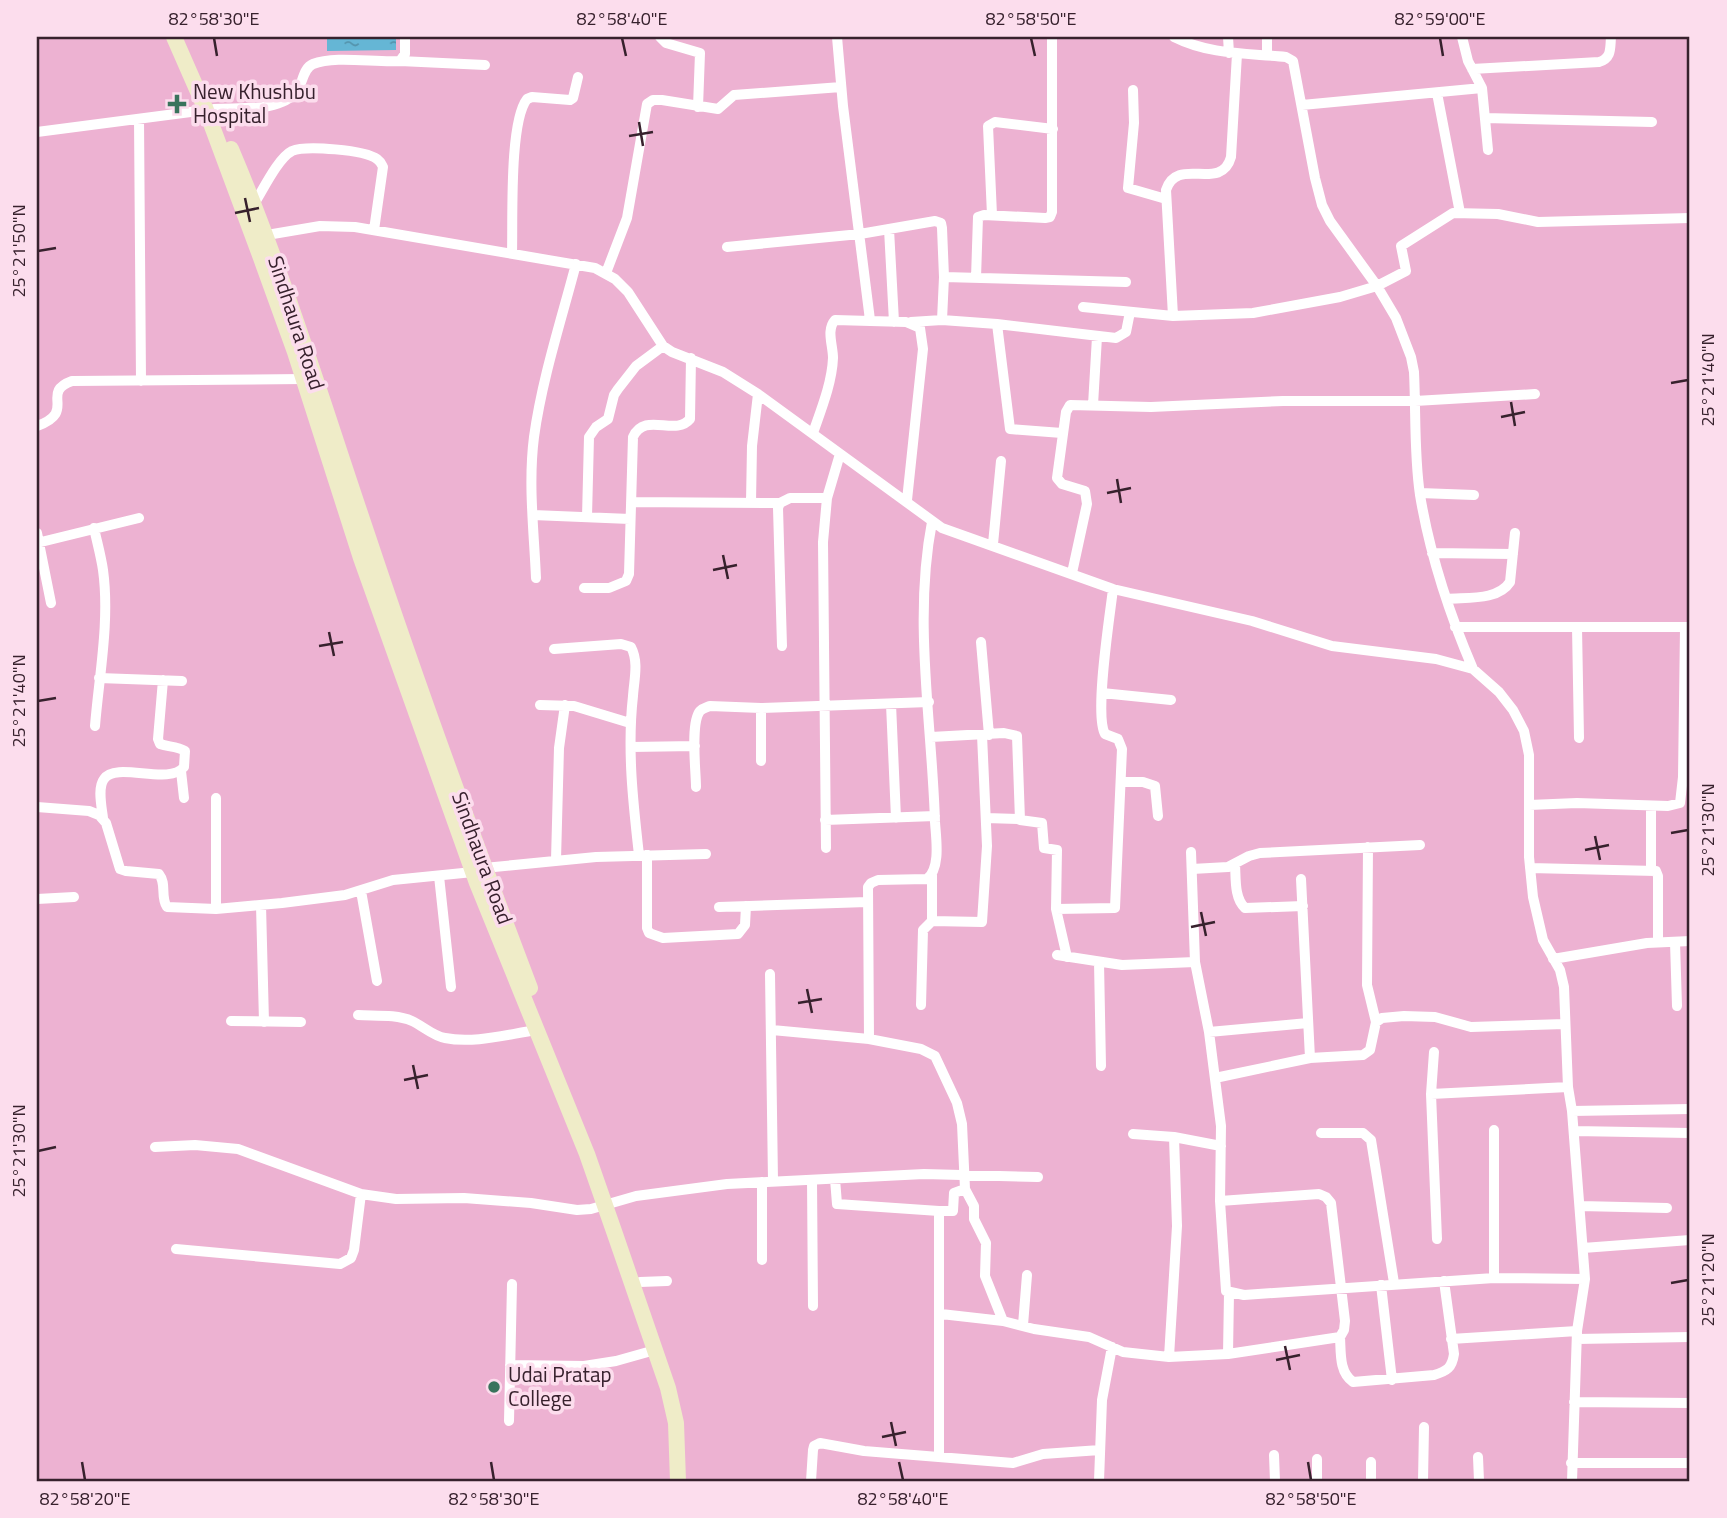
<svg xmlns="http://www.w3.org/2000/svg" width="1727" height="1518" viewBox="0 0 1727 1518" font-family="'Titillium Web',sans-serif">
<style>
.water{fill:url(#water-ripples)}
.lines{fill:none;stroke-linecap:round;stroke-linejoin:round}
.street{stroke:#fff;stroke-width:10}
.secondary{stroke:#efecc8;stroke-width:16}
.ticks{fill:none;stroke:#37212d;stroke-width:2.5}
.poi-dot{fill:#39735c;stroke:#fcdded;stroke-width:2.5}
.labels{text-anchor:middle;stroke-width:7;stroke-linejoin:round;paint-order:stroke}
.poi-label{font-size:21px;fill:#37212d;stroke:#fcdded;text-anchor:start}
.street-label{font-size:21px;fill:#37212d;stroke:#fcdded}
.neatline{fill:none;stroke:#37212d;stroke-width:2.5}
.ticks-label{font-size:18px;text-anchor:middle;fill:#37212d}
</style>
<defs>
<pattern id="water-ripples" width="26" height="14" patternUnits="userSpaceOnUse" patternTransform="scale(1.75)"><rect width="26" height="14" fill="#65b6d5"/><path d="M2 4q2-2 4 0t4 0M15 11q2-2 4 0t4 0" fill="none" stroke="#5494ad"/></pattern>
</defs>
<rect width="100%" height="100%" fill="#edb2d2"/>
<path class="water" d="M327,37H396V50L327,51Z"/>
<g class="lines">
<path class="street" d="M660,37L666,43L700,53L698,107
M837,37L843,106L870,320
M1174,37C1210,55 1247,53 1286,57L1293,61L1315,178L1322,205L1330,221L1377,286L1396,318L1411,357L1414,372C1416,413 1414,455 1420,495C1430,555 1449,613 1473,669
M1228,37L1229,53
M1462,37L1468,61L1482,88L1488,150
M1267,55V37
M400,61L485,65
M1472,69L1599,62C1612,58 1610,48 1611,37
M1133,90L1134,123L1128,188L1166,199
M1437,93L1460,213
M1302,105L1482,88
M214,109C239,107 280,113 297,91C303,83 303,68 313,64C335,55 376,63 400,61L405,54V37
M1485,118L1652,122
M139,119L141,381
M37,132L206,110
M254,204C263,190 278,158 292,151C306,145 365,150 377,159C381,162 381,163 383,167L374,230
M992,215L988,126L995,122L1053,129
M889,229L894,322
M267,235L320,226L355,227L595,268L615,279L628,292L663,346L672,352L723,372L758,394L942,528L1113,589L1252,621L1332,646L1436,659L1473,669L1499,692L1513,710L1524,731L1529,755V857L1533,897L1543,940L1560,970L1564,987L1568,1087L1572,1111L1585,1279L1577,1331L1572,1481
M727,247L860,234L935,221L941,223L942,228L944,277L1126,282
M512,253C513,221 509,122 527,99L532,97L570,100L573,98L578,77
M606,273L627,218L647,104L653,100H662L718,109L734,95L841,87
M976,278L978,217L984,215L1045,218L1050,217L1052,212V37
M1083,307L1173,316L1253,313L1340,297L1377,286L1406,271L1401,246L1453,213L1498,214L1538,222L1690,218
M1173,316L1166,190C1177,155 1221,193 1231,157L1237,54
M942,320L944,277
M911,322L942,320L997,324L1116,338L1126,332L1130,312
M997,324L1010,429L1062,433
M1093,405L1097,337
M37,426C78,411 39,393 72,381L303,379
M813,433C821,410 832,383 833,358C833,345 826,330 835,320L906,322L920,328L923,349L907,500
M1420,493L1474,495
M631,502L780,503
M751,502L752,446L758,394
M533,515L630,519
M587,517L589,437L596,427L608,419L614,395L618,389L636,366L663,346
M94,528C97,542 101,556 103,570C110,621 99,676 95,726
M37,533L51,603
M37,543L139,518
M993,544L1001,461
M1432,553L1513,554
M1072,573L1087,504L1085,491L1062,484L1057,478L1066,412L1070,405L1151,407L1283,401H1415L1535,394
M536,578C534,531 528,484 534,437C542,379 561,321 576,264
M584,588H609L626,581L629,574L633,437C645,411 675,437 690,419L691,358
M1447,599C1466,597 1498,601 1510,582L1515,533
M1455,627H1690
M1577,627L1579,738
M981,642L989,735
M782,646L778,508L780,503L790,498H827
M554,649L621,644L631,647C639,662 634,680 633,696C627,749 633,802 639,855
M99,678L182,681
M1102,693L1171,700
M891,704L896,818
M540,705L574,706L630,723
M761,708V761
M931,737L1004,733L1017,736L1020,820L1042,823L1044,848L1057,850L1056,909L1115,908L1122,749L1118,739L1105,734C1094,715 1110,615 1113,589
M631,747L695,746
M181,771L184,798
M1121,782H1143L1155,786L1158,816
M696,787C696,771 690,723 700,711C703,708 705,708 710,706L761,708L929,702
M216,798V909
M1529,805L1577,803L1668,806L1680,803L1683,777L1685,628
M1651,806V870
M37,807L89,811L99,815L106,823L120,869L126,871L159,874C167,884 160,897 167,907L216,909L282,903L345,895L393,880L473,872
M103,818C102,808 97,788 104,779C116,761 169,786 184,767L185,751C177,746 168,747 160,744L158,739L163,680
M986,818L1020,819
M825,820L935,816
M1368,847L1367,985L1376,1022
M826,848L823,542L827,498L840,454
M1191,852L1195,962L1209,1032L1221,1126L1220,1201L1226,1291L1244,1295L1494,1278L1585,1279
M647,855V928L649,933L663,938L738,934L745,925L746,906
M556,860L559,748L565,705
M1235,864C1236,878 1234,898 1245,908L1303,906
M484,868L596,857L706,854
M1530,868L1656,871L1658,876V942
M1192,869L1228,867L1249,856L1260,853L1420,845
M439,876L451,987
M1301,879L1310,1058
M361,891L377,981
M37,899L74,897
M261,905L264,1022
M719,907L867,902
M1056,909L1067,957
M932,921L982,922L987,846L982,735
M1675,942L1677,1006
M1057,955L1122,965L1195,962
M1553,959L1647,943L1690,941
M1099,962L1101,1066
M770,974L773,1181
M921,1005L923,930L932,921V875
M358,1015C375,1016 396,1014 412,1021C423,1026 433,1036 445,1038C474,1044 508,1034 537,1030
M231,1021L301,1022
M772,1030L869,1039L921,1049L935,1056L957,1103L962,1124L965,1189L974,1206V1219L986,1243L985,1276L1003,1321
M1209,1032L1308,1023
M869,1039L868,887L871,883L878,880L927,879C941,868 936,838 935,822C932,723 913,620 932,522
M1434,1052L1431,1094L1437,1239
M1215,1078L1310,1058L1363,1055L1370,1050L1376,1022L1382,1018L1404,1016L1435,1017L1471,1027L1565,1024
M1431,1094L1568,1087
M1572,1111L1690,1109
M1574,1131L1689,1133
M1321,1133H1363L1371,1140L1394,1283
M1133,1134L1174,1137L1221,1146
M155,1147L195,1145L238,1149L361,1194L396,1199L464,1198L531,1203L577,1210L591,1209L636,1196L727,1184L924,1174L1038,1177
M835,1179L837,1204L939,1211V1456
M812,1180L813,1306
M1580,1206L1667,1208
M939,1211H953L954,1193L965,1189
M1583,1248L1690,1240
M176,1249L340,1264L351,1258L354,1250L361,1194
M762,1260V1182
M1494,1278V1130
M640,1282L667,1281
M1381,1285L1392,1380
M941,1314L1003,1321L1034,1329L1089,1337L1123,1352L1169,1357L1228,1354L1340,1337L1344,1330L1345,1321L1331,1203L1326,1197L1319,1194L1220,1201
M1023,1325L1027,1275
M1340,1337C1341,1353 1339,1372 1353,1382L1434,1375C1447,1371 1452,1368 1454,1354L1444,1281
M1451,1339L1577,1331
M1577,1339L1690,1337
M1228,1354L1229,1293
M1169,1357L1177,1226L1174,1137
M510,1365L584,1366L616,1361L655,1350
M1574,1402L1690,1403
M509,1421L512,1284
M1274,1455L1275,1481
M1478,1457L1479,1481
M1317,1459V1481
M1371,1462V1481
M1571,1463H1690
M811,1481L813,1450L814,1446L820,1443L864,1451L1013,1463L1043,1454L1100,1450
M1099,1481L1102,1400L1112,1347
M1423,1481L1424,1427"/>
<path class="secondary" d="M174,37L206,110L261,258L295,352L361,558L477,883L587,1154L616,1237L668,1388L676,1423L678,1481
M231,149C284,274 323,405 367,534C418,687 473,838 530,988"/>
</g>
<path class="ticks" d="M214,38L217,56M622,38L626,56M1031,38L1035,56M1440,38L1443,56M639,122L643,146M629,136L653,132M245,198L250,222M235,213L259,208M38,251L56,248M1671,383L1688,380M1511,402L1515,426M1501,417L1525,412M1117,479L1121,503M1107,493L1131,488M723,555L728,579M713,570L737,565M329,632L334,656M319,646L343,642M38,701L56,698M1671,833L1688,830M1595,836L1600,860M1585,850L1609,845M1201,912L1206,936M1191,927L1215,922M807,989L812,1013M798,1003L822,999M413,1065L418,1089M404,1080L428,1075M38,1151L56,1147M1671,1283L1688,1280M1285,1346L1290,1370M1276,1360L1300,1355M891,1422L896,1446M882,1437L906,1432M82,1462L85,1480M491,1462L494,1480M899,1462L903,1480M1308,1462L1311,1480"/>
<g class="poi-dot">
<path d="M173.5 93.5h7v7h7v7h-7v7h-7v-7h-7v-7h7z"/>
<circle cx="494" cy="1387" r="7"/>
</g>
<g class="labels">
<g class="poi-label">
<text x="193" y="99">New Khushbu<tspan x="193" dy="24">Hospital</tspan></text>
<text x="508" y="1382">Udai Pratap<tspan x="508" dy="24">College</tspan></text>
</g>
<g class="street-label">
<text transform="translate(296 323) rotate(72)" y="7">Sindhaura Road</text>
<text transform="translate(482 858) rotate(70)" y="7">Sindhaura Road</text>
</g>
</g>
<rect width="1727" height="1518" fill="none" stroke="#fcdded" stroke-width="77"/>
<rect x="38" y="38" width="1650" height="1442" class="neatline"/>
<g class="ticks-label">
<text x="214" y="25">82°58'30"E</text>
<text x="622" y="25">82°58'40"E</text>
<text x="1031" y="25">82°58'50"E</text>
<text x="1440" y="25">82°59'00"E</text>
<text transform="translate(19 251) rotate(-90)" y="6">25°21'50"N</text>
<text transform="translate(1708 380) rotate(-90)" y="6">25°21'40"N</text>
<text transform="translate(19 701) rotate(-90)" y="6">25°21'40"N</text>
<text transform="translate(1708 830) rotate(-90)" y="6">25°21'30"N</text>
<text transform="translate(19 1151) rotate(-90)" y="6">25°21'30"N</text>
<text transform="translate(1708 1280) rotate(-90)" y="6">25°21'20"N</text>
<text x="85" y="1505">82°58'20"E</text>
<text x="494" y="1505">82°58'30"E</text>
<text x="903" y="1505">82°58'40"E</text>
<text x="1311" y="1505">82°58'50"E</text>
</g>
</svg>
